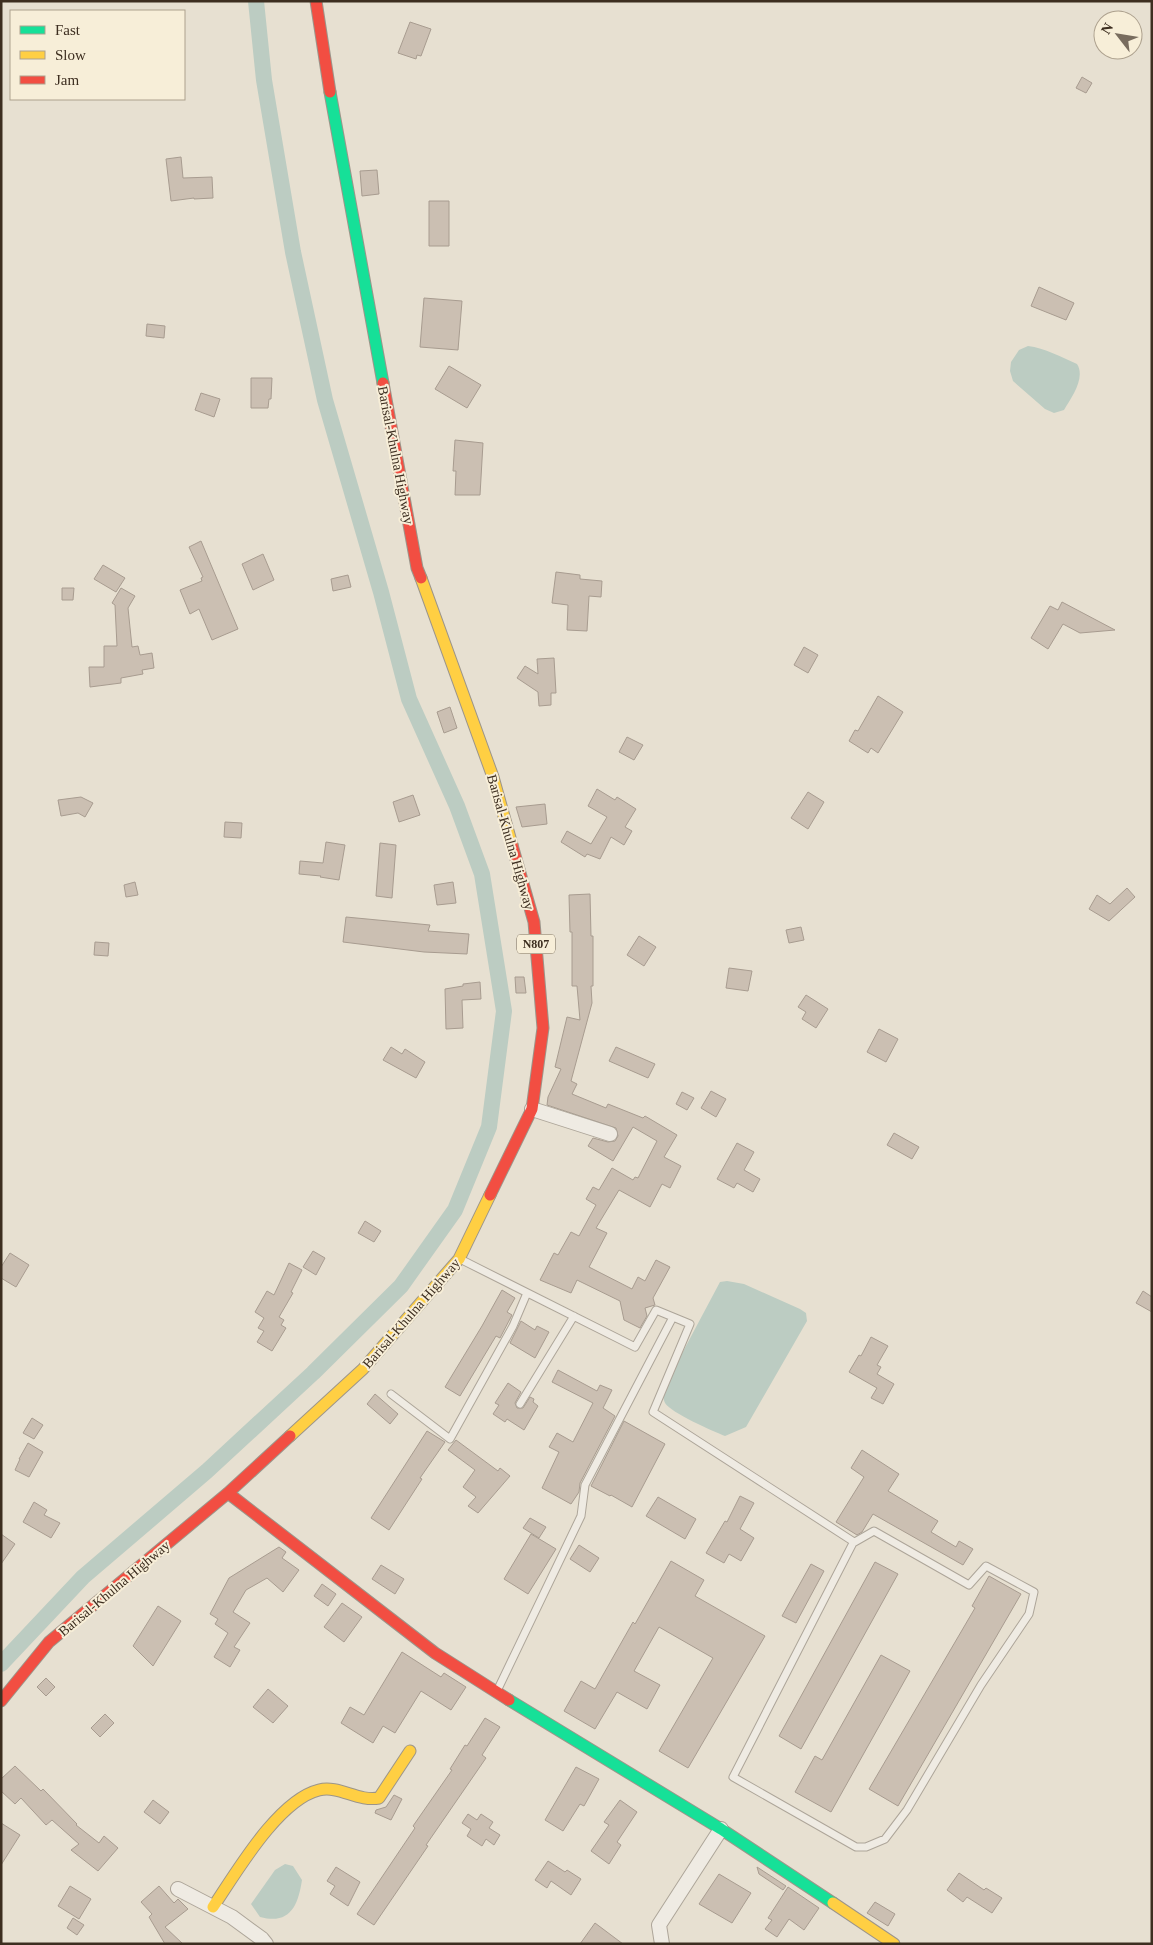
<svg xmlns="http://www.w3.org/2000/svg" width="1153" height="1945" viewBox="0 0 1153 1945" font-family="'Times New Roman',serif">
<style>
.water{fill:#bcccc2}
.lines{fill:none;stroke-linecap:round;stroke-linejoin:round}
.canal{stroke:#bcccc2;stroke-width:16}
.building{fill:#cbbfb2;stroke:#a89c90}
.lane-casing{stroke:#ada599;stroke-width:9}
.street-casing{stroke:#ada599;stroke-width:16}
.fast-casing{stroke:#9c958a;stroke-width:13}
.slow-casing{stroke:#9c958a;stroke-width:13}
.jam-casing{stroke:#9c958a;stroke-width:13}
.lane{stroke:#efebe3;stroke-width:7}
.street{stroke:#efebe3;stroke-width:14}
.fast{stroke:#16e098;stroke-width:11}
.slow{stroke:#ffcf43;stroke-width:11}
.jam{stroke:#f24e42;stroke-width:11}
.labels{text-anchor:middle;stroke-width:4;stroke-linejoin:round;paint-order:stroke}
.shield{fill:#f7eed8;stroke:#756857;stroke-width:1}
.shield-label{font-size:12px;font-weight:bold;fill:#3d2e20}
.street-label{font-size:14px;fill:#3d2e20;stroke:#f7eed8}
</style>
<rect width="100%" height="100%" fill="#e7e0d1"/>
<path class="water" d="M1028,346C1045,348 1061,357 1077,364C1086,378 1071,398 1064,410L1054,413L1045,409L1013,381L1010,371L1011,362L1019,350Z
M727,1281L744,1284L800,1309L806,1313L807,1321L746,1427L725,1436C713,1431 671,1413 665,1403C663,1399 663,1395 662,1391L720,1282Z
M285,1864L293,1866L302,1880C298,1906 290,1925 260,1917L251,1904L275,1870Z"/>
<g class="lines">
<path class="canal" d="M1,1664L83,1577L207,1471L313,1373L401,1286L455,1210L489,1127L504,1011L482,874L457,806L409,699L381,592L325,400L293,252L264,80L256,1"/>
</g>
<path class="building" d="M410,22L431,29L421,56L417,55L416,59L398,53Z
M1082,77L1092,83L1086,93L1076,88Z
M181,157L183,178L212,177L213,198L194,199V198L171,201L166,159Z
M377,170L379,194L362,196L360,171Z
M429,201H449V246H429Z
M1039,287L1074,303L1066,320L1031,306Z
M424,298L462,301L458,350L420,347Z
M147,324L165,326L164,338L146,336Z
M449,366L481,385L467,408L435,389Z
M251,378H272L271,399H269L268,408H251Z
M201,393L220,399L214,417L195,410Z
M455,440L483,443L480,495H455L456,471H453Z
M201,541L238,629L212,640L199,609L190,614L180,590L202,581L201,578L203,577L189,547Z
M263,554L274,580L253,590L242,564Z
M103,565L125,578L116,592L94,579Z
M556,572L580,575V579L602,581L601,597L589,596L587,631L567,630L568,605L552,603Z
M348,575L351,587L333,591L331,579Z
M62,588H74L73,600H62Z
M121,588L135,596L128,608L132,647L138,646L140,655L152,653L154,668L142,670L143,674L121,678V683L90,687L89,667H104V646H117L115,605L112,603Z
M1062,602L1115,630L1080,633L1063,624L1048,649L1031,638L1050,606L1058,610Z
M804,647L818,655L808,673L794,665Z
M554,658L556,693H551V705L539,706L538,692L517,678L525,666L538,674L537,659Z
M878,696L903,712L878,753L871,748L868,753L849,741L855,730L858,731Z
M450,707L457,728L444,733L437,712Z
M627,737L643,745L634,760L619,752Z
M597,789L615,800L617,797L636,809L625,827L632,831L624,845L611,837L600,859L587,854L585,857L561,842L567,831L591,844L607,817L588,806Z
M808,792L824,802L808,829L791,818Z
M413,795L420,815L399,822L393,802Z
M81,797L93,803L85,817L78,813L61,816L58,800Z
M545,804L547,824L522,827L516,807Z
M225,822L242,823L241,838L224,837Z
M326,842L345,845L339,880L320,877L321,876L299,874L300,861L323,863Z
M380,843L396,845L392,898L376,896Z
M135,882L138,895L126,897L124,885Z
M453,882L456,903L437,905L434,885Z
M1127,888L1135,897L1109,921L1089,909L1097,895L1110,904Z
M590,894L591,936H593V986H591L592,1003L571,1081L577,1084L572,1094L606,1108L608,1104L643,1118L645,1116L677,1135L664,1157L681,1166L670,1188L662,1184L650,1207L619,1190L596,1228L607,1233L589,1267L632,1289L638,1277L645,1281L656,1260L670,1267L653,1298L655,1305L645,1308L647,1316L640,1328L624,1320L620,1301L577,1280L571,1293L540,1280L554,1253L558,1255L571,1232L579,1236L596,1205L586,1199L593,1187L599,1190L612,1168L633,1180L635,1177L638,1178L657,1141L633,1127L613,1161L588,1146L593,1138L608,1142L615,1141L618,1136L616,1128L547,1105L548,1097L561,1069L555,1067L567,1017L580,1020L577,986H572V932H570L569,895Z
M346,917L430,925L428,931L469,934L467,954L424,952L343,942Z
M801,927L804,940L789,943L786,930Z
M639,936L656,947L644,966L627,955Z
M95,942L109,943L108,956L94,955Z
M729,968L752,971L748,991L726,988Z
M515,977H524L526,993H516Z
M480,982L481,999L462,1000L463,1028L446,1029L445,989L463,986V984Z
M806,995L828,1009L816,1028L802,1019L806,1012L798,1007Z
M879,1029L898,1039L886,1062L867,1052Z
M391,1047L402,1054L405,1049L425,1062L416,1078L383,1060Z
M616,1047L655,1064L648,1078L609,1061Z
M711,1091L726,1099L716,1117L701,1108Z
M682,1092L694,1098L687,1110L676,1104Z
M894,1133L919,1147L912,1159L887,1145Z
M737,1143L754,1152L744,1170L760,1179L753,1192L737,1183L734,1188L717,1179Z
M365,1221L381,1231L374,1242L358,1233Z
M313,1251L325,1258L316,1275L303,1267Z
M10,1253L29,1265L16,1287L1,1278V1267Z
M289,1263L302,1270L291,1292L293,1293L279,1317L284,1320L281,1325L286,1328L272,1351L257,1342L264,1331L258,1328L264,1318L255,1312L267,1291L274,1295Z
M502,1290L515,1298L507,1312L512,1315L500,1338L496,1336L460,1396L445,1387L482,1326Z
M1143,1291L1152,1297V1312L1136,1303Z
M521,1321L535,1330L537,1326L549,1332L535,1358L510,1343Z
M871,1337L888,1346L877,1365L881,1367L877,1374L894,1384L883,1404L871,1398L877,1388L849,1372L859,1355L861,1356Z
M558,1370L597,1391L600,1385L612,1390L603,1408L615,1416L580,1483L579,1492L571,1504L542,1488L559,1452L549,1447L557,1433L573,1442L593,1403L552,1382Z
M508,1383L521,1392L515,1403L517,1408H523L530,1397L534,1399L533,1402L538,1406L524,1430L507,1419L505,1422L493,1414L499,1405L495,1403Z
M375,1394L398,1414L390,1424L367,1404Z
M32,1418L43,1425L34,1439L23,1433Z
M624,1421L665,1444L632,1507L611,1495L610,1496L591,1486Z
M427,1431L445,1442L420,1478L422,1479L389,1530L371,1518Z
M456,1440L498,1471L500,1468L510,1476L478,1513L468,1506L476,1497L463,1487L475,1470L448,1450Z
M28,1443L43,1452L29,1477L15,1470L20,1459H19Z
M862,1450L899,1474L888,1491L938,1521L931,1532L956,1547L959,1541L973,1549L963,1565L873,1514L862,1532L857,1535L836,1522L864,1477L851,1468Z
M740,1496L754,1503L740,1529L754,1538L741,1561L729,1554L724,1563L706,1553L725,1521L727,1522Z
M658,1497L696,1519L685,1539L646,1516Z
M34,1502L47,1510L44,1515L60,1523L51,1538L23,1522Z
M530,1518L546,1527L539,1538L523,1528Z
M1,1534L15,1544L1,1564Z
M531,1534L556,1549L528,1594L504,1579Z
M579,1545L599,1558L590,1572L570,1559Z
M279,1547L286,1552L282,1558L299,1570L283,1592L267,1578L246,1590L233,1612L250,1623L234,1647L240,1650L230,1667L214,1657L228,1633L215,1624L218,1619L210,1614L229,1578Z
M671,1561L704,1580L695,1596L765,1636L688,1768L659,1751L713,1658L659,1627L634,1671L660,1685L647,1709L617,1692L595,1729L564,1711L581,1681L595,1689L633,1622L635,1624Z
M875,1562L898,1574L801,1749L779,1736Z
M811,1564L824,1571L796,1623L782,1616Z
M381,1565L404,1579L395,1594L372,1579Z
M989,1576L1021,1594L898,1806L869,1789L975,1608L972,1606Z
M322,1584L336,1594L328,1606L314,1596Z
M342,1603L362,1617L344,1642L324,1627Z
M158,1606L181,1621L153,1666L133,1646Z
M402,1652L441,1677L444,1673L466,1687L451,1710L421,1691L395,1733L383,1726L373,1743L341,1723L350,1707L364,1715Z
M881,1655L910,1671L831,1812L795,1792L815,1756L822,1760Z
M46,1678L55,1687L46,1696L37,1687Z
M268,1689L288,1706L273,1723L253,1707Z
M105,1714L114,1723L100,1737L91,1728Z
M485,1718L500,1727L482,1755L486,1758L426,1845L428,1846L374,1925L357,1914L415,1828L413,1826L452,1770L450,1769L465,1745L467,1746Z
M15,1766L41,1791L43,1789L77,1824L76,1825L99,1843L104,1836L118,1848L98,1871L71,1850L79,1844L52,1820L46,1825L21,1798L15,1804L1,1791V1779Z
M576,1767L599,1779L584,1806L580,1804L563,1831L545,1820Z
M394,1795L402,1799L391,1820L375,1813L376,1810L386,1807Z
M153,1800L169,1812L160,1824L144,1812Z
M620,1800L637,1812L617,1842L621,1845L609,1864L591,1851L609,1825L604,1822Z
M468,1814L477,1820L481,1814L493,1822L489,1828L500,1835L494,1845L486,1839L482,1846L467,1836L471,1829L462,1823Z
M1,1823L20,1835L1,1865Z
M548,1861L565,1872L567,1870L581,1879L571,1895L551,1881L547,1888L535,1880Z
M336,1867L360,1882L348,1906L330,1894L335,1886L327,1881Z
M757,1867L786,1886L783,1890L759,1874Z
M959,1873L984,1890L986,1888L1002,1898L992,1913L967,1897L963,1902L947,1890Z
M719,1874L751,1893L732,1923L699,1904Z
M70,1886L91,1899L79,1919L58,1906Z
M159,1886L174,1903L178,1899L188,1909L165,1927L183,1944H165L149,1917L152,1914L141,1902Z
M788,1887L819,1908L804,1930L789,1919L777,1937L765,1929L772,1920L768,1918Z
M875,1902L895,1914L888,1926L867,1913Z
M73,1918L84,1925L77,1935L67,1928Z
M595,1923L623,1944H580Z"/>
<g class="lines">
<defs>
<path id="lane" d="M464,1261L635,1347L656,1310L690,1324L653,1412L854,1542L853,1543L733,1777L856,1847H866L885,1839L907,1810L981,1685L1029,1614L1034,1592L986,1566L969,1585L874,1531L853,1543
M391,1394L450,1439L513,1326L527,1293
M520,1404L574,1316
M497,1691L581,1516L585,1485L673,1317"/>
<path id="street" d="M532,1109L610,1134
M178,1889L232,1917L262,1939L266,1944
M662,1944L659,1925L721,1829"/>
<path id="fast" d="M330,92L383,383
M509,1700L721,1829L833,1903"/>
<path id="slow" d="M421,578L493,777L512,845
M290,1436L363,1369L459,1259L490,1195
M833,1903L894,1944
M213,1907C236,1873 278,1800 319,1790C339,1785 358,1802 379,1798L410,1751"/>
<path id="jam" d="M316,1L330,92
M383,383L417,568L421,578
M490,1195L532,1109L543,1028L534,922L512,845
M228,1493L435,1653L509,1700
M1,1701L49,1642L228,1493L290,1436"/>
</defs>
<use href="#lane" class="lane-casing"/>
<use href="#street" class="street-casing"/>
<use href="#fast" class="fast-casing"/>
<use href="#slow" class="slow-casing"/>
<use href="#jam" class="jam-casing"/>
<use href="#lane" class="lane"/>
<use href="#street" class="street"/>
<use href="#fast" class="fast"/>
<use href="#slow" class="slow"/>
<use href="#jam" class="jam"/>
</g>
<g class="labels">
<rect class="shield" x="517" y="934.5" width="38" height="19" rx="4"/>
<g class="shield-label">
<text x="536" y="948">N807</text>
</g>
<g class="street-label">
<text transform="translate(396 455) rotate(79)" y="5">Barisal-Khulna Highway</text>
<text transform="translate(511 842) rotate(74)" y="5">Barisal-Khulna Highway</text>
<text transform="translate(411 1313) rotate(-49)" y="5">Barisal-Khulna Highway</text>
<text transform="translate(114 1588) rotate(-40)" y="5">Barisal-Khulna Highway</text>
</g>
</g>
<rect width="1153" height="1945" fill="none" stroke="#3d2e20" stroke-width="5"/>
<rect x="10" y="10" width="175" height="90" fill="#f7eed8" stroke="#ada18e"/>
<rect x="20" y="26" width="25" height="8" fill="#16e098" stroke="#ada18e"/>
<text x="55" y="35" font-size="15" fill="#3d2e20">Fast</text>
<rect x="20" y="51" width="25" height="8" fill="#ffcf43" stroke="#ada18e"/>
<text x="55" y="60" font-size="15" fill="#3d2e20">Slow</text>
<rect x="20" y="76" width="25" height="8" fill="#f24e42" stroke="#ada18e"/>
<text x="55" y="85" font-size="15" fill="#3d2e20">Jam</text>
<g transform="translate(1118 35) rotate(301)"><circle r="24" fill="#f7eed8" stroke="#ada18e"/>
<path d="M0-4L9 19L0 12L-9 19Z" fill="#786c5e"/>
<text y="-8" font-size="14" font-weight="bold" text-anchor="middle" fill="#3d2e20">N</text>
</g>
</svg>
